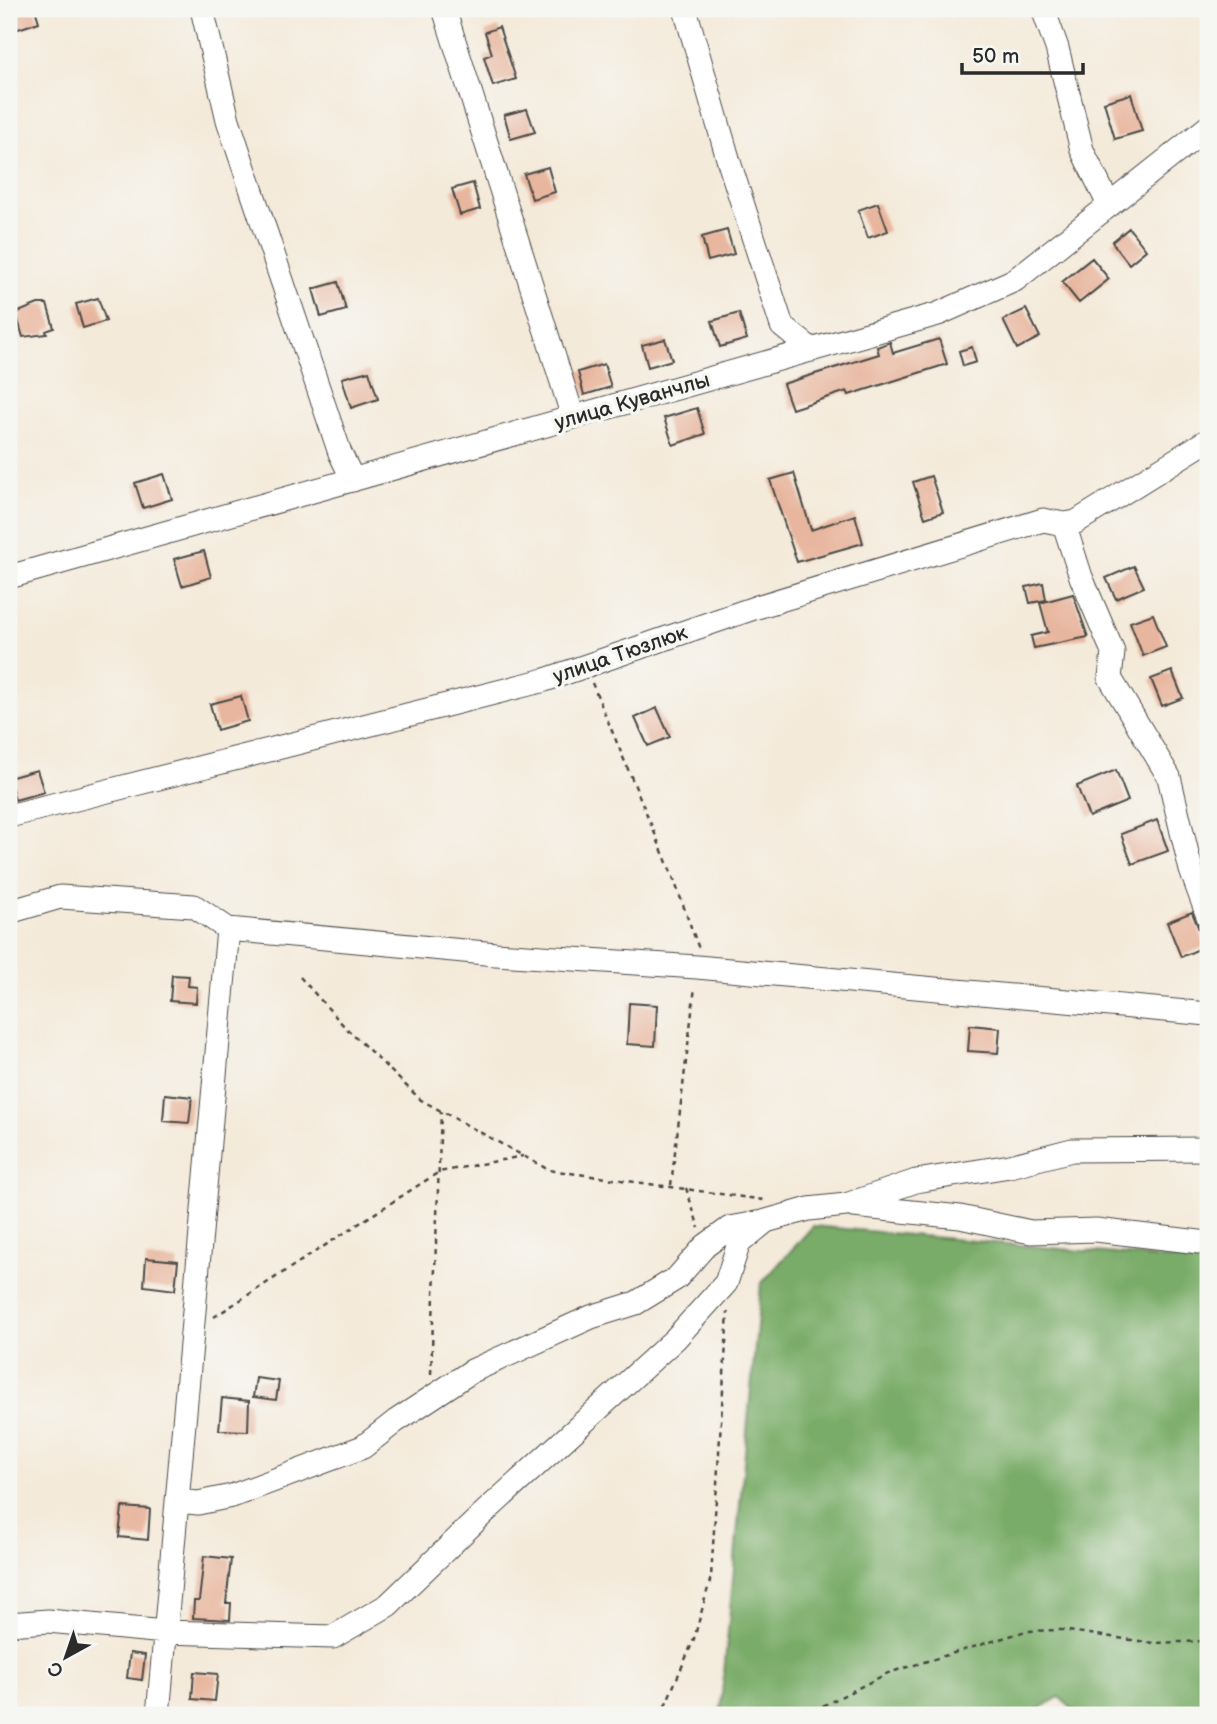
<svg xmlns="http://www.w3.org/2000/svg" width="1217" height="1724" viewBox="0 0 1217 1724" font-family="'Balsamiq Sans',sans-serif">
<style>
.forest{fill:#79ac68;stroke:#526c4a;stroke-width:2}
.building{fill:#e8b69e}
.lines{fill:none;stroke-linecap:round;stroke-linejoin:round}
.minor-casing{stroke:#494845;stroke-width:25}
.path{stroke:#494845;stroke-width:2.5;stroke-dasharray:5 5;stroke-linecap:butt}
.minor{stroke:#fff;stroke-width:23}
.labels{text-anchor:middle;stroke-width:7;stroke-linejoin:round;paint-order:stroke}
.street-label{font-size:21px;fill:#2b2b2b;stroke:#f6f6f2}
</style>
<rect width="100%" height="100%" fill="#f6f6f2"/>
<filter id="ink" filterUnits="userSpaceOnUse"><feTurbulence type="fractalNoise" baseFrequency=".0143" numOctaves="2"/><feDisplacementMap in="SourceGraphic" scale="14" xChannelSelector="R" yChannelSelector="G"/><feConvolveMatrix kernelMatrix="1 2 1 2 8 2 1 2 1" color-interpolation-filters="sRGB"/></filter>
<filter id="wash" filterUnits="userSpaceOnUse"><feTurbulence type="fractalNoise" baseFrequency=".00686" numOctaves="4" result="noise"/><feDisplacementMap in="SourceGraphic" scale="28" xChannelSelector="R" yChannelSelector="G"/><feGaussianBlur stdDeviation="1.57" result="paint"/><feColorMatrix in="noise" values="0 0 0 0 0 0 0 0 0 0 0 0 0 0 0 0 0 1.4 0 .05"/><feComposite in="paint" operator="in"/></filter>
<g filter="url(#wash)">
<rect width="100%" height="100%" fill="#f4eada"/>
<path class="forest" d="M813,1226L1182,1260L1208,1265V1715H1079L1059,1697L1030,1715H720L761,1284Z"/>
<g id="blocks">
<path class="building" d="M18,9H35L39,22L9,32V12Z
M499,27L516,79L493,86L484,57L492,54L485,32Z
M1131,94L1142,131L1115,139L1104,102Z
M527,109L535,132L511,139L504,115Z
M548,167L555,192L532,199L524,174Z
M473,183L480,209L460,215L452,189Z
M878,203L888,231L868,238L858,210Z
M1129,228L1146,250L1129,264L1112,242Z
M727,230L734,254L708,261L702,237Z
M1092,258L1109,279L1079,303L1062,282Z
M338,282L346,310L321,317L313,289Z
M98,298L106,321L83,328L76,304Z
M38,304H47L54,328L46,331L47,334L23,337L16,313Z
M1026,309L1040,337L1017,349L1003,320Z
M739,313L747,339L720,347L712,321Z
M665,339L672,360L648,367L642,345Z
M939,339L947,364L849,395L847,391L792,409L783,384L879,354L877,347L890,342L893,353Z
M972,347L976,362L963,366L959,351Z
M604,364L611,387L584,395L578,372Z
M369,371L378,399L351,408L342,378Z
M697,408L705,434L673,445L664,418Z
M794,473L811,530L855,515L863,543L797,562L770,480Z
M164,474L172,499L143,508L135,483Z
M931,476L943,512L925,518L913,482Z
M204,551L211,577L182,586L174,559Z
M1134,566L1144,587L1116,599L1106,578Z
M1043,583L1046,600L1030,603L1026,587Z
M1073,594L1088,637L1034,648L1031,636L1048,632L1040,603Z
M1153,614L1166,647L1143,656L1130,622Z
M1172,671L1183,698L1162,706L1151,679Z
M241,696L248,721L217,730L210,704Z
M657,708L670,737L648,746L635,718Z
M37,770L44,792L15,800L9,778Z
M1116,770L1128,801L1089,817L1077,786Z
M1157,820L1168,851L1132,864L1121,834Z
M1192,912L1206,946L1181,957L1167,922Z
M172,975L189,976L188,986L197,987L196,1003L170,1001Z
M629,1003L657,1005L655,1046L627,1044Z
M970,1025L1000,1028L998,1053L968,1051Z
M165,1094L192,1097L189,1123L163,1121Z
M146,1258L178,1261L175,1290L144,1286Z
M256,1378L279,1381L276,1400L253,1397Z
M222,1398L249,1401L248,1431L219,1430Z
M122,1507L150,1509L148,1540L119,1537Z
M204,1556L231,1559L226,1603H231L230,1620L193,1618L194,1601H199Z
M130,1653L145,1655L142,1680L127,1678Z
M194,1672L218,1674L215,1701L192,1699Z"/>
</g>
</g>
<g filter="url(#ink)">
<use href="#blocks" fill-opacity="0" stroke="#494845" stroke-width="2"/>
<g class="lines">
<defs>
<path id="minor" d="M202,9L228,120L340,453L353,480
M444,9L573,417
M685,9L729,162L782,326L812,350
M1043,9L1057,48L1082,150L1109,205
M1064,524L1081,577L1113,652L1110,678L1169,777L1191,870L1208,916
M9,577L938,314L1015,280L1208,127
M9,816L545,680L757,607L1043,520L1064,524L1076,522L1208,440
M9,912L60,897L194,906L228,929L496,954L697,967L1208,1014
M854,1206L960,1217L1031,1232L1096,1230L1208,1243
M177,1501L198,1503L232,1496L363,1447L396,1421L472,1371L591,1317L636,1303L677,1278L705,1246L730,1228L763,1222
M9,1624L48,1621L165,1632L333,1637L388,1605L486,1511L675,1339L726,1283L739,1243L766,1221L809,1209L846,1205L916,1181L1010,1166L1072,1150L1208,1149
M158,1715L228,929"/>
</defs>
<use href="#minor" class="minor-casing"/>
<path class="path" d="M592,683L673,877L699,949
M300,977L345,1027L421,1100L549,1170L764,1200
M671,1185L695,987
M686,1188L699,1228
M214,1317L439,1172L523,1156
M431,1374L441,1111
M661,1715L694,1639L711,1577L728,1312
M805,1715L888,1673L1026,1631L1062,1630L1153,1643L1208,1641"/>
<use href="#minor" class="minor"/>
</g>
</g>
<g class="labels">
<g class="street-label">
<text transform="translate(632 401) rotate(-16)" y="7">улица Куванчлы</text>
<text transform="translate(620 654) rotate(-19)" y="7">улица Тюзлюк</text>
</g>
</g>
<rect width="1217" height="1724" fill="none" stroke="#f6f6f2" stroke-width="35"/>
<g transform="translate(66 1657) rotate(220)" stroke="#f6f6f2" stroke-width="5" paint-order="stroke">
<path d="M0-5L12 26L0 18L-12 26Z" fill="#2b2b2b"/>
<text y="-10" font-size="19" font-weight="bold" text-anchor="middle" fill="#2b2b2b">С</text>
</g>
<path d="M962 63v10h121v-10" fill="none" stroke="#2b2b2b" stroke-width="3.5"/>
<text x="972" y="63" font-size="21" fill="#2b2b2b" stroke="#f6f6f2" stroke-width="5" paint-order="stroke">50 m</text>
</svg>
